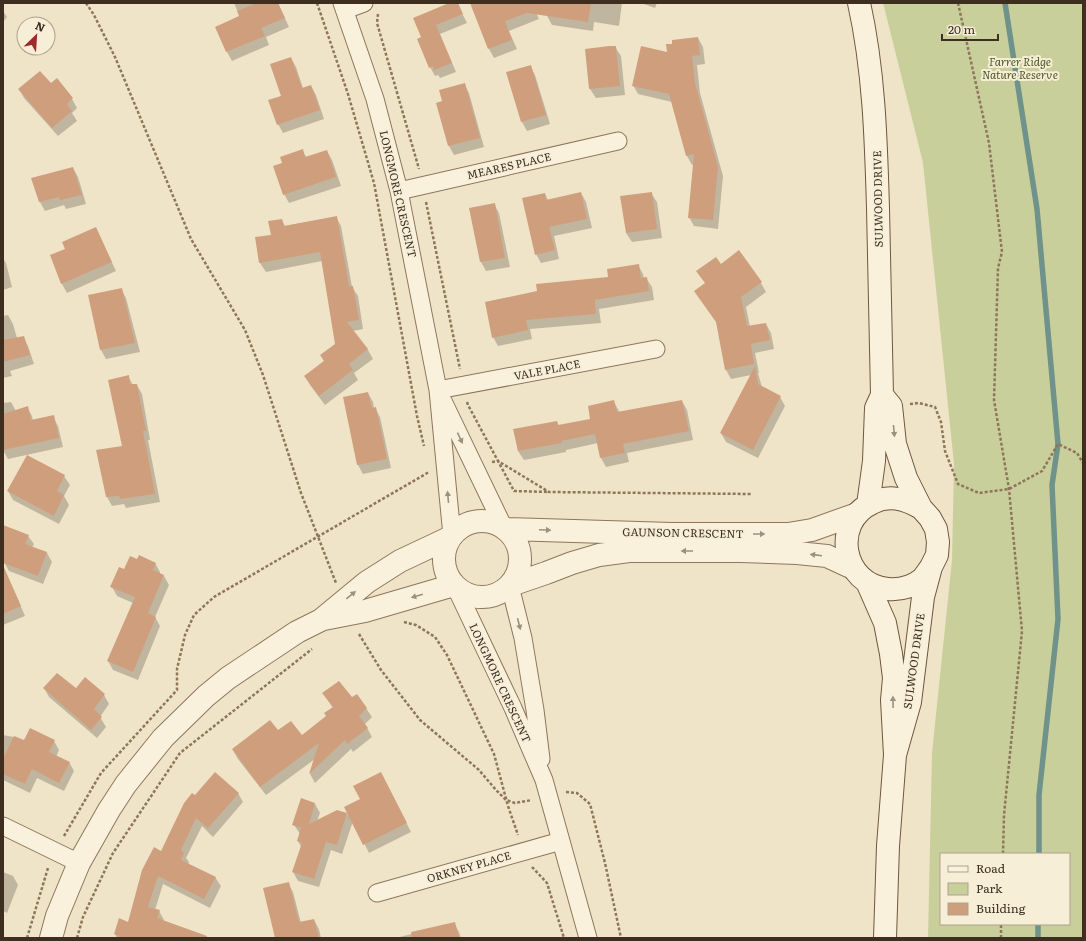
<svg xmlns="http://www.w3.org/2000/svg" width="1086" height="941" viewBox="0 0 1086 941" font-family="Literata,serif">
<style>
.green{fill:#c9cf9b;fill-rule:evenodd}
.shadow{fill:#0003}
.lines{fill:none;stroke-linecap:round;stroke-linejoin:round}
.stream{stroke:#6f938a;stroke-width:5.5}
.building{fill:#cf9f7d}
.minor-casing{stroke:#8d765c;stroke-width:19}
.tertiary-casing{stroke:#8d765c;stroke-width:24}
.secondary-casing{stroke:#6f573f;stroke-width:24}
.path{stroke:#8d765c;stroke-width:2.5;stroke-dasharray:3 2;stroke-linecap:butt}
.minor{stroke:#faf1dc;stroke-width:17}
.tertiary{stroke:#faf1dc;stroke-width:22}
.secondary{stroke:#faf1dc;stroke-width:22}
.oneway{fill:#9c907e}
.labels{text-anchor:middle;stroke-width:4;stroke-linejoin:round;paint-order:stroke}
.park-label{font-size:11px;font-style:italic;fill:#4d5a26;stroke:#f7eed8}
.street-label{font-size:11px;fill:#3d2e20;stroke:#f7eed8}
</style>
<rect width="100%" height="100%" fill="#f0e4c8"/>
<path class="green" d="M883,3H1083V938H928L932,753L952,560L954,464L923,163ZM941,854H1069V924H941Z"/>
<path class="shadow" d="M234,3H278L289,27L266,37L269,45L232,61L227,52L216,27L240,17Z
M451,3H457L467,23L440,34L456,72L440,78L438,75L435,76L430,67L422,38Z
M482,3H532L539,19L509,31L517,49L494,58L489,49L472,7Z
M549,3H622L619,26L594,22L593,31L552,25L547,16Z
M641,3H657L655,8Z
M3,11L7,17L3,22Z
M698,38L703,47L705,64L697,65L700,93L723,176L718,229L694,226L689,217L694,164L692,165L687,156L672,102L638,94L633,85L668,53Z
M615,47L621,56L625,95L596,98L590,89Z
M291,58L296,67L303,88L311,86L316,95L324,119L283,133L278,124Z
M530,66L535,75L550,124L527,131L522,122Z
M464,84L469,93L484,147L454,155L449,146L437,103L444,102Z
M51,85L72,99L77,108L72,113L77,121L58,136L24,98L19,89Z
M302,150L307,158L327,151L332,160L341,186L289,203L284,194L283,164Z
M73,168L78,177L86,204L66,209L64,205L45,211L40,202L32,179Z
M581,193L586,202L592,228L554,236L559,259L541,263L536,254L545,194L548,200Z
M651,193L657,202L662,238L632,242L626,233Z
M494,204L499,213L510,267L486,271L481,262L470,209Z
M336,217L341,226L352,287L358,296L363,329L353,331L368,350L373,359L354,373L358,380L325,405L310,385L305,376L324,361L336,344L322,261L266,272L260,263L256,238L272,235L282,220L285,226Z
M96,229L116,271L67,293L62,284L52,255L67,250Z
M739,252L761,283L766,292L746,307L750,327L766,324L771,333L774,349L755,353L759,373H758L762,387L780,397L785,406L758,458L726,442L721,433L751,375L731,379L726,370L718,324L695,292L706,284L720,265Z
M3,258L6,263L12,287L3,290Z
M638,265L643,274L644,278H646L652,287L654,300L599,309L601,323L530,329L532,339L498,346L493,337L486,302L609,278Z
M121,289L126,298L140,352L106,359L101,350Z
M8,315L13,324L17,338L23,337L28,346L34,364L10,371L12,376L3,378V316Z
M128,376L133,385H137L142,394L150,440H148L160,502L126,508L124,504L112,506L107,497L97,450L124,447Z
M368,393L373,402L374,408H375L380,417L391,468L363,474L358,465L344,398Z
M682,401L687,410L693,440L627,453L629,462L606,467L601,458L598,443L566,450V452L524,460L518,451L514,430L557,422L559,426L592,420L614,402L620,413Z
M11,402L16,411L27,407L32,416L33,421L53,417L58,426L63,447L8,459L3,450V403Z
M64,476L70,485L64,496L69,505L59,524L13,500L8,491Z
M3,526L28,536L34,544L32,548L47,553L52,562L43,584L9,571L4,562L3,560Z
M155,563L160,572V574L164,576L169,585L155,617L160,626L138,680L113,670L108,661L133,603L117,596L112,587L125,571Z
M11,586L16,595L25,616L3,625V590Z
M44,688L76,690L104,695L109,704L100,717L106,727L97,738L49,697Z
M323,693L352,698L357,695L372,717L365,724L372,737L353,752L351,749L315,783L310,774L315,759L266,795L238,759L233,750L278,732L302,737L327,716L333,708Z
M3,735L14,737L24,742L54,741L59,750L56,757L69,762L74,771L64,791L37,778L30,793L3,780Z
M381,773L411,832L369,853L353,821L342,854L331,850L319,887L298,881L293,872L301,847L298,841L300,834L294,825L302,800L315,804L320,813L317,821L337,811L349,815Z
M238,793L243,802L213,837L202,826L186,858L189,862L188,865L215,877L221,886L210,908L163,884L155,910L159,911L164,920V922L207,938H117L115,934L128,923L162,852L195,796Z
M3,872L13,876L18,885L7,913L3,911Z
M288,883L293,892L301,923L314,920L319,929L321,938H276Z
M454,923L459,932L461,938H396Z"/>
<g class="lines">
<path class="stream" d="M1005,3L1037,209L1058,444L1052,485L1058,619L1039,795V854
M1038,938V924"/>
</g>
<path class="building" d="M257,3H278L285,18L261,28L265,36L226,52L215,27L239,16L237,11Z
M449,3H458L463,14L436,25L452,63L434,70L433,66L429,68L417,39L421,37L413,18Z
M470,3H591L588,22L527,13L505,21L512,40L488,49Z
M698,37L700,55L692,56L695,83L718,167L713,220L688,218L694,154L686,156L669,94L632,86L641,46L667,52L666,44H672V40Z
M609,46H616L620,86L589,89L585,49Z
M291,57L302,88L311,85L320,110L277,125L268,100L281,96L270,64Z
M531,65L546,115L521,122L506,72Z
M40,71L51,83L57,78L73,98L67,104L72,111L52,128L18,89Z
M465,83L480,138L448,146L436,103L442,101L439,90Z
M303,149L305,157L327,150L336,177L283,195L273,166L282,163L280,157Z
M73,167L82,195L60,200L59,197L39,202L31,178Z
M581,192L587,219L549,227L555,250L535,255L522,198L545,193L546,200Z
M652,192L657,229L626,233L620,196Z
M495,203L505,258L480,262L469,208Z
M337,216L349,286H353L359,320L347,322L368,349L349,364L353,370L319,396L304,376L324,361L320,355L335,344L320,252L259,263L255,237L271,235L268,221L282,219L284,226Z
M96,227L112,262L61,284L50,255L65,249L62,242Z
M739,250L762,282L741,297L747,326L766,323L770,340L751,344L754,364L725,370L716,322L694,291L705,283L696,271L716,257L721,264Z
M639,264L641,278L647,277L649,291L595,300L596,314L526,320L528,330L492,338L485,302L537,291L536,284L608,277L607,269Z
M122,288L135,343L100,350L88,295Z
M24,336L30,355L3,362V340Z
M755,366L758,384L781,396L753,450L720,433Z
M129,375L130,384H137L146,431H143L155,494L120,499L119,496L106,497L96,450L122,446L108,380Z
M368,392L372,408L376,407L387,459L357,465L343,397Z
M614,400L617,412L682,400L689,431L623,444L625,453L600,458L595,434L561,441L562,443L518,451L513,429L557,421L558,425L590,419L588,406Z
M28,406L31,420L54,415L59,438L3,450V414Z
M27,455L65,475L57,491L64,495L54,516L7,491Z
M3,525L29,535L25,544L47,552L38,576L3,563Z
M139,555L156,563L153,570L164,575L148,613L156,617L133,672L107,661L135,597L110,587L119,567L124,569L130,556L137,559Z
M3,565L21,606L3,614Z
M57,673L76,688L85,677L105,694L94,709L102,717L91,730L43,688Z
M339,681L352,697L357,694L367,708L359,716L368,728L347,744L345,740L309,774L319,743L260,787L232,749L270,720L278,730L291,721L302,735L326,716L324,713L333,707L322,693Z
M30,728L55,740L49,752L70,762L59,783L32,769L25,784L3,774V759L14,736L24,740Z
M215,772L239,793L208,828L196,818L181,850L184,853L181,860L216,877L204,899L158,876L148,907L160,910L157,918L207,936L206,938H123L114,934L119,918L128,922L142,870L154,847L161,851L184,803L192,793L195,795Z
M381,772L407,823L363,845L347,813L337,845L326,842L314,879L292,872L302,843L297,841L301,828L292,825L301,798L315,803L309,824L337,810L347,813L344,807L360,799L353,786Z
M289,882L299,922L314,919L319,938H275L263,888Z
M455,922L459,938H412L411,932Z"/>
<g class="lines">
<defs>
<path id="minor" d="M342,3L375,99L399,191L438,390L452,536
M345,10L364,3
M399,191L618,141
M438,390L656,349
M443,401L503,526
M455,586L513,708L544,780L588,938
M510,586L523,638L535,710L541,759
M3,826L79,863
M377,893L561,841"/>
<path id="tertiary" d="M444 559a38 38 0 1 1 76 0a38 38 0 1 1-76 0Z
M506,529L672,534H788L812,530L857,514
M511,585L546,573L572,563L599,555L629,551H740L797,553L827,556L853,568
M324,619L365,611L454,585
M51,938L57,916L79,863L109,810L126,784L163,738L206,696L228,678L297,632L321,620L367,582L400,561L451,537"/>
<path id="secondary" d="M859,3C874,70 876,139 878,208C879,270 881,333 882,395L876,408L874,461L868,505
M882,395L891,406L895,444L906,478L921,508L930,518L936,529L938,542L937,555L931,567L923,597L910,702L895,755
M921,508C905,499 889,494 872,503C831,522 842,585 888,589C900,590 912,587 922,579C925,576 928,571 931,567
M867,582L885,623L891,654L894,678L892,700L895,755L888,846L885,938"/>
</defs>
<use href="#minor" class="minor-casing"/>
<use href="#tertiary" class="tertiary-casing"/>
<use href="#secondary" class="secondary-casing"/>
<path class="path" d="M86,3L94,15L115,57L191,239L245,330L263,375L301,493L336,583
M317,3L348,94L374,183L417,416L424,446
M958,3L989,143L1002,252L998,268L994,400L1009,489L1022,631L1004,815L1003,854
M378,14L377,23L419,169
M426,202L460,369
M467,402L468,405L498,461L549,492L752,494
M910,404L919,403L935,407L941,422L945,451L958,484L979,493L1009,489L1042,471L1058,444L1077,453L1083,463
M492,462L498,461L514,491L549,492
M404,622L416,625L435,637L447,655L494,754L508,806L518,835
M359,634L381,670L420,720L479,770L496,790L506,800L515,803L532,800
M566,792L577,793L590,804L605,863L621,938
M64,836L101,773L177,690V669L185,635L194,615L214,597L429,472
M532,867L547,883L564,938
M27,938L48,868
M77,938L83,917L113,853L180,753L312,649
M1001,938V924"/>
<use href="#minor" class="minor"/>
<use href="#tertiary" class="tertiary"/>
<use href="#secondary" class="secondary"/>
</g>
<defs><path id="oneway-solid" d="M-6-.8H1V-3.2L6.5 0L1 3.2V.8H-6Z"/></defs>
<g class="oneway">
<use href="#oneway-solid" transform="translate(894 431) rotate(85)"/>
<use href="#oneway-solid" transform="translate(460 438) rotate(65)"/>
<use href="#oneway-solid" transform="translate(448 497) rotate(-95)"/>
<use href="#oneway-solid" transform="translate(545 530) rotate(2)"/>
<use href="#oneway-solid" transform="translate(759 534)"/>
<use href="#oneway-solid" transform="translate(687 551) rotate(-180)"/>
<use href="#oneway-solid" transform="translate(816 555) rotate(-173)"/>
<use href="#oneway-solid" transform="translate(351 595) rotate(-39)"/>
<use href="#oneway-solid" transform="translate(417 596) rotate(164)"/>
<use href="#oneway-solid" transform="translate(519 624) rotate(76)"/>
<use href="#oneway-solid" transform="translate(893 702) rotate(-91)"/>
</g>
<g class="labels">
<g class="park-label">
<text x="1020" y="66">Farrer Ridge<tspan x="1020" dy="13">Nature Reserve</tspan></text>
</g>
<g class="street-label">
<text transform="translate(509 166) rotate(-13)" y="4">MEARES PLACE</text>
<text transform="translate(398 194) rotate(77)" y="4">LONGMORE CRESCENT</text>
<text transform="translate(878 199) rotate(-91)" y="4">SULWOOD DRIVE</text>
<text transform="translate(547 370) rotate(-11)" y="4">VALE PLACE</text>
<text transform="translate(683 533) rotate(1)" y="4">GAUNSON CRESCENT</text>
<text transform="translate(914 661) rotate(-82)" y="4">SULWOOD DRIVE</text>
<text transform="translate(500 683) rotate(65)" y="4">LONGMORE CRESCENT</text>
<text transform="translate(469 867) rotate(-16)" y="4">ORKNEY PLACE</text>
</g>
</g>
<rect width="1086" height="941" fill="none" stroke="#3d2e20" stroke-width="8"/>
<rect x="940" y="853" width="130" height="72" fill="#f7eed8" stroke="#ada18e"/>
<rect x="948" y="866" width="20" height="6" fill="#faf1dc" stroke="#ada18e"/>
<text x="976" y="873" font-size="12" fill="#3d2e20">Road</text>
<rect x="948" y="883" width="20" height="12" fill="#c9cf9b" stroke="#ada18e"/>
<text x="976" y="893" font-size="12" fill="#3d2e20">Park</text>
<rect x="948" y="903" width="20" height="12" fill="#cf9f7d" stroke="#ada18e"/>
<text x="976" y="913" font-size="12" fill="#3d2e20">Building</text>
<g transform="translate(36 36) rotate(25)"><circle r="19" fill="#f7eed8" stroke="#ada18e"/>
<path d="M0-3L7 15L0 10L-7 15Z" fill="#9e2a2b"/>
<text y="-6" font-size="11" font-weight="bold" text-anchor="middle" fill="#3d2e20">N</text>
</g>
<path d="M942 34v6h56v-6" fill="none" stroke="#3d2e20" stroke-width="2"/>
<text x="948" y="34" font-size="12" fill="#3d2e20" stroke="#f7eed8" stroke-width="3" paint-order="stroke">20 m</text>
</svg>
